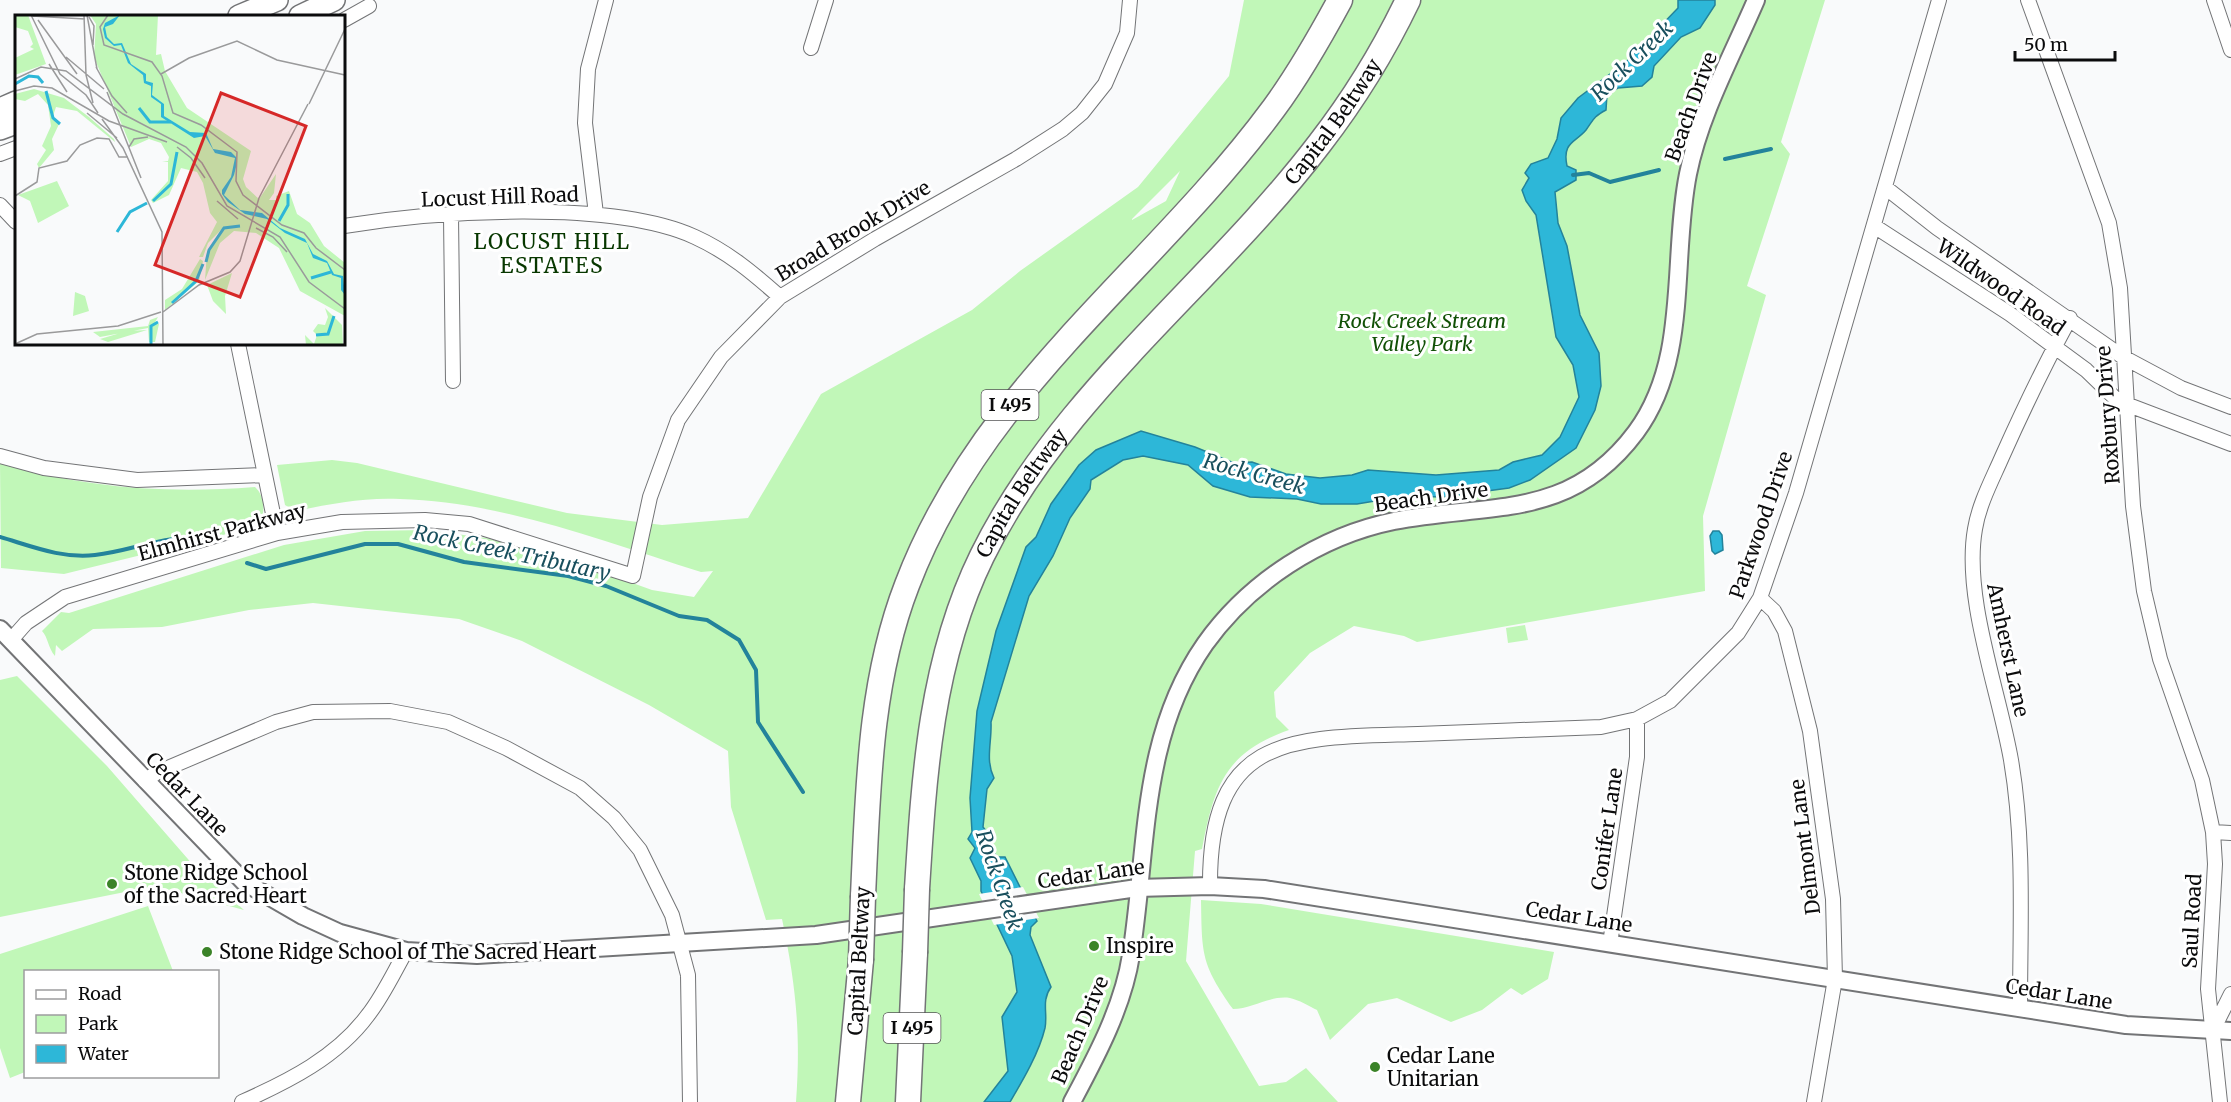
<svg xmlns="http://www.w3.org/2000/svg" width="2231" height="1102" viewBox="0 0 2231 1102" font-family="Merriweather,serif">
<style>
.green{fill:#c1f7b8;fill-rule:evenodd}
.water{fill:#2db7d8;stroke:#23839b;stroke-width:1.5}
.pier{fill:#f9fafb}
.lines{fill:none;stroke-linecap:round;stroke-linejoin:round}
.stream{stroke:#23839b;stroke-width:4}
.minor-casing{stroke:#737476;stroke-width:16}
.tertiary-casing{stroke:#737476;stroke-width:20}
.primary-casing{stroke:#737476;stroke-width:24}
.motorway-casing{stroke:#737476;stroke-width:27}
.minor{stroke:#fff;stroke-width:14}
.tertiary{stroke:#fff;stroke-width:16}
.primary{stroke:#fff;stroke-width:21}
.motorway{stroke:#fff;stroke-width:24}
.motorway-bridge-casing{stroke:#737476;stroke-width:27;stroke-linecap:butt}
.motorway-bridge{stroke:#fff;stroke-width:24}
.poi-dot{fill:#3b8328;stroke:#fff;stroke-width:2}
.labels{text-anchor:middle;stroke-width:6;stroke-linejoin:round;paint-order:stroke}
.shield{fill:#fff;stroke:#545455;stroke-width:1.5}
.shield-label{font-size:18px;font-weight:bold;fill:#0b0b0c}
.street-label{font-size:20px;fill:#0b0b0c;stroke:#fff}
.park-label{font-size:20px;font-style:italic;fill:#115106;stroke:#fff}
.poi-label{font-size:20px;fill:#0b0b0c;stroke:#fff;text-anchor:start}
.water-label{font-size:21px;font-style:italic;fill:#194f5d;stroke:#fff}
.neighbourhood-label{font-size:21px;letter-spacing:1.5px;fill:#083800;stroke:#fff}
.inset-river{fill:none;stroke:#2db7d8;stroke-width:3}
.inset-road{fill:none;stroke:#9a9a9b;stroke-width:1.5}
.view{fill:#d62828;fill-opacity:0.15;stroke:#d62828;stroke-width:3}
.inset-edge{fill:none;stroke:#0b0b0c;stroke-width:3}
</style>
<rect width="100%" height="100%" fill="#f9fafb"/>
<path class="green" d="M1244,0H1825L1781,142L1790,154L1747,286L1766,295L1703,516L1705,591L1417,642L1404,636L1354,626L1310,653L1274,692L1276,717L1289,730C1224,753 1214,787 1202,849L1195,851L1186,961L1259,1086L1286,1082L1306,1068L1338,1102H796C801,1034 796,985 782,919L766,920L731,807L728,751L649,705L522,641L459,619L313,603L249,610L162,627L93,629L62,651L56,645L55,656C48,648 48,637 42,631L61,612L69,613L284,545L365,531L426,530L486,538L588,567L652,590L694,597L713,571L701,572C603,541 503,502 400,499C365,497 330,504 295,511L285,505L277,465L332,460L357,463L567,513L662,525L748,518L821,394L972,310L1020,271L1138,187L1229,76ZM1180,171L1166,201L1132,220V219Z
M0,463C84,488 167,494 255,487C263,494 266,509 261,519L252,522L247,529L64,574L1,568Z
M1525,625L1528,640L1508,643L1506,628Z
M17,676L107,766L194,866L244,910L155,886L0,917V680Z
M1201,900L1261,904L1554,952L1548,979L1522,995L1511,988L1482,1010L1451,1022L1397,998L1368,1004L1330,1040L1317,1010C1309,1006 1299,1000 1290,998C1270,995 1252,1009 1233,1009C1201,964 1202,954 1201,900Z
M148,906L173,971L26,972L25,1072L10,1078L0,1048V954Z"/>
<path class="water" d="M1678,0H1715V5L1700,28L1681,37L1654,66L1652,77L1642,86L1618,88L1607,94L1606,110C1593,117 1594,119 1586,130C1575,143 1562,142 1567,166L1576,170V180L1555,192L1558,223L1567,246L1580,315L1599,353L1601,386L1595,410L1576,448L1530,480L1509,488L1442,497L1405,496L1357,504H1321L1297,499L1250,497L1213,486L1188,465L1143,456L1123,460L1091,480L1090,489L1070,518L1053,556L1029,596L991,722C992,742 985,760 994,778L987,789L983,827L990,836L989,846L997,857H1005L1037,921L1031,927L1030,935L1051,987C1041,1001 1048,1013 1045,1028C1039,1053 1023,1080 1010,1102H984L1008,1071L1002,1017L1017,992L1012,956L981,891V881L970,858L975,848L968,839L972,832L970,798L977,711L996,631L1026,547L1036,537L1051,504L1079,465L1096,450L1141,431L1195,447L1234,463L1252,462L1286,474L1320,478L1352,475L1368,470L1436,475L1499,470L1513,462L1542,455L1560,437L1579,397L1573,365L1556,337L1536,215L1526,201L1522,190L1529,178L1525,173L1531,164L1548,158L1557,139L1561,118L1578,98L1626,62L1678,8Z
M1713,531H1719L1722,535L1723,550L1715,554L1712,551L1710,536Z"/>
<path class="pier" d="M1023,887L1039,918L994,925L979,894Z"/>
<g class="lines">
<path class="stream" d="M1725,159L1771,149
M1573,175L1589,173L1610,182L1659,170
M0,537C31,546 62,559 95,555C137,550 166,533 210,539
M247,563L266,569L365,544H398L464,562L568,576L606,586L679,616L707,620L739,640L756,670L758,722L803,792"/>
<defs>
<path id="minor" d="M2028,0L2109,223L2120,288L2133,506L2144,591L2160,659L2202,780L2213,832L2215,864L2208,989L2220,1102
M2214,0L2231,50
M344,20L369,6
M811,48L826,0
M0,154L16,148
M1886,188L1937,228L2123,357L2181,388L2231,407
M0,205L16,222
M596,214L585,123L588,69L606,0
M451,216L453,381
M344,226C435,211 611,199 695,237C728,252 753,273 780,297
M1874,226L2010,314L2086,370L2118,401L2231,444
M238,344L277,533
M0,456L44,468L137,480L265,475
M1760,598L1774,611L1785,631L1810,731L1833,899L1835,979L1814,1102
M11,640L26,623L65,597L277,533L342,522L425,520L469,524L633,576L650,497L678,420L721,357L780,297L875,239L1016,159L1063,129L1082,113L1105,84L1127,33L1130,0
M145,781L156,773L276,722L313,712L390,711L448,722L506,748L580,788L614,818L640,850L672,915L688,975L690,1102
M2213,832L2231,833
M1210,886C1209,731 1295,738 1418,734C1479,732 1540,729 1601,727L1637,719L1670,701L1738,633L1760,598L1796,493L1939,0
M1610,944L1637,757V719
M2020,1009C2020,926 2025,842 2011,760C1999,691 1963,597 1975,529C1979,504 1992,480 2002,457C2023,410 2045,364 2070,318
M2213,1030L2231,994
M242,1102C289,1081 337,1057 368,1015C383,996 394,972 406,951"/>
<path id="tertiary" d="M0,629L244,882L303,916L340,933L406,951L477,955L816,935L1137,888L1210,886L1264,889L2126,1025L2231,1031
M1072,1102C1096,1057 1123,1007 1131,955C1148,848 1140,737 1205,644C1249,582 1320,536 1394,521C1489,502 1569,522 1636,432C1690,359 1671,259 1688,174C1700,114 1732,56 1756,0"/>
<path id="primary" d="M239,16L277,0
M300,16L334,0
M0,109L16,102
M0,129L16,123"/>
<g id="motorway">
<path id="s1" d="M917,889C924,775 931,660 982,556C1062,393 1212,285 1320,143C1354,99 1384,50 1408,0"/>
<path d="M863,896C868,792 869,683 907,585C982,387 1153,272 1274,108C1299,74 1320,37 1340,0"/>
<path d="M848,1102L861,960"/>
<path d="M908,1102L915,953"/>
</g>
</defs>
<use href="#minor" class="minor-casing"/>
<use href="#tertiary" class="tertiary-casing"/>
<use href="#primary" class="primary-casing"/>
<use href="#motorway" class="motorway-casing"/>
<use href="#minor" class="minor"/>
<use href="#tertiary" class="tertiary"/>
<use href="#primary" class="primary"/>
<use href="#motorway" class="motorway"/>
<defs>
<path id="motorway-bridge" d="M915,953L917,889
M861,960L863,896"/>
</defs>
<use href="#motorway-bridge" class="motorway-bridge-casing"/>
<use href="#motorway-bridge" class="motorway-bridge"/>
</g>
<g class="poi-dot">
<circle cx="112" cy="884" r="6"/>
<circle cx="1094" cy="946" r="6"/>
<circle cx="207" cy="952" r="6"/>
<circle cx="1375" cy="1067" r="6"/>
</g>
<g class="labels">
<g class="shield">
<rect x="981.5" y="390" width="57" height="30" rx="4.5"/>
<rect x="883.5" y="1013" width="57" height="30" rx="4.5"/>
</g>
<g class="shield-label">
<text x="1010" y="411">I 495</text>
<text x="912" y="1034">I 495</text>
</g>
<g class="street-label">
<text transform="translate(1691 107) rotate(-70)" y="7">Beach Drive</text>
<text dy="7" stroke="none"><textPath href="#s1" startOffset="902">Capital Beltway</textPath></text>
<text transform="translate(500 197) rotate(-2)" y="7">Locust Hill Road</text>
<text transform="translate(853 231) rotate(-31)" y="7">Broad Brook Drive</text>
<text transform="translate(2001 287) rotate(35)" y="7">Wildwood Road</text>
<text transform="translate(2108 415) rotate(-94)" y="7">Roxbury Drive</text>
<text dy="7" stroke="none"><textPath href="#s1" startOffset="416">Capital Beltway</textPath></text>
<text transform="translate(1431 497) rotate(-8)" y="7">Beach Drive</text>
<text transform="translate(1761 525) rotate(-71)" y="7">Parkwood Drive</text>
<text transform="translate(222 532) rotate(-15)" y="7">Elmhirst Parkway</text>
<text transform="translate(2008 650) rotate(78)" y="7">Amherst Lane</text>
<text transform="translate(187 794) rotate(46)" y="7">Cedar Lane</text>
<text transform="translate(1607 829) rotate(-82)" y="7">Conifer Lane</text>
<text transform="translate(1805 847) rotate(-97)" y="7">Delmont Lane</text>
<text transform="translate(1091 874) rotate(-8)" y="7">Cedar Lane</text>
<text transform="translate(1579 917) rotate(9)" y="7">Cedar Lane</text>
<text transform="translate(2192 921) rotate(-87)" y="7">Saul Road</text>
<text transform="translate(859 961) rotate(-87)" y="7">Capital Beltway</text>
<text transform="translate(2059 994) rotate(9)" y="7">Cedar Lane</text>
<text transform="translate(1080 1030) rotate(-67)" y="7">Beach Drive</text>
</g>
<g class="park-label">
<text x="1422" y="328">Rock Creek Stream<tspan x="1422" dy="23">Valley Park</tspan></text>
</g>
<g class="poi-label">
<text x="124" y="880">Stone Ridge School<tspan x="124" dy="23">of the Sacred Heart</tspan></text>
<text x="1106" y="953">Inspire</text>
<text x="219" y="959">Stone Ridge School of The Sacred Heart</text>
<text x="1387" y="1063">Cedar Lane<tspan x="1387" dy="23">Unitarian</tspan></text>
</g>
<g class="water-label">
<text transform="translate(1632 61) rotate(-44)" y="7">Rock Creek</text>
<text transform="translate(1254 474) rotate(15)" y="7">Rock Creek</text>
<text transform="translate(512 553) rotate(12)" y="7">Rock Creek Tributary</text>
<text transform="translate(999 880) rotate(71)" y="7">Rock Creek</text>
</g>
<g class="neighbourhood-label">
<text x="552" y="249">LOCUST HILL<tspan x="552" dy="24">ESTATES</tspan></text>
</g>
</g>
<g transform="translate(15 15)">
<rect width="330" height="330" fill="#f9fafb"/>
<path d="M0,0H13L31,49L0,60V43L19,34L15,32L18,29L13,16L0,12ZM75,0H143L141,40L146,39L150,56L172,93L236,136L228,164L231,172L244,184L261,159L259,178L254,185H246H261V181L274,176L282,199L295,208L309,231L330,248V301L285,276L264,233L241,218L219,216L205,228L190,265L192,237L207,214L193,228L188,242H184L202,207L195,198L188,168L182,157L166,153L154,180L138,188L136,185L153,166V147L147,146H153L154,142L146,128L134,124L116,132L79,42L81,9ZM19,74L49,83L74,102L99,124L100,127L62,96L41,92L37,104L45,107L37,124L39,135L24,153L22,149L31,135L27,131L36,111L33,90L23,79L10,86L0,84V79ZM42,166L54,191L23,208L15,186L3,180ZM185,244L188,246L184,266L150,295V285L167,274ZM217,258L210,281L211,299L198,286L192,270ZM60,277L70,281L74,296L58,301ZM310,293L327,310L328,330H291L290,320L299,329L302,320L298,316L303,309L310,310L313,302ZM143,302L139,309H144L140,327H134L133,313L85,322L78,317L133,311L135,305ZM132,315L93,327L85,324L112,316Z" fill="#c1f7b8"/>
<path d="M105,0L98,9L90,12L92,22L99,29L107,28L116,49L131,59V66L138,68L137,80L149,89V101L175,117L191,118L198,134L216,137L221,142L222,148L219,160L209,180L225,195L247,198L265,213L290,224L298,239L312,246L319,259L328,261L330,280L326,275V263L317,260L312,248L298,243L292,228L270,218L252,204L230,199L213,187L207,179V175L216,162L220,143L200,138L190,121L179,123L146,102V89L136,82V71L129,68L128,60L113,48L106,30L99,31L90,23L88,14L90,8Z" fill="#2db7d8"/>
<path class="inset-river" d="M0,69L14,61L23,62L28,68M31,76L38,103L45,109M124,93L135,107H156M138,186L156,169L162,137M264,206L273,190V179M102,217L115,197L132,188M191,247L194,235L209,213L225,211M296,263L316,257M157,288L181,266L188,249M301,320L313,319L319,301M136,330V311L143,307"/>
<path class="inset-road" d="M16,0L45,59L71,80L83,98M69,0L71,60L78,88M72,0L82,54M93,0L85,12L89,30L137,47L147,61L158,98L186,110L222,137L221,166L228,180L267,210L289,218L301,233L330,255M17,1L70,4M74,2L79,11L78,30M23,5L62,59M51,42L89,74M34,49L52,77M81,52L97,81L112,98M146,59L174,43L222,26L262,45L330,60M0,64L26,52L51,56L108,99L171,132L187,148L212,191L265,222L294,267L330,294M0,76L19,71L37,73L94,106L152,127M92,77L126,163M294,89L330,14M72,98L102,123M87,104L108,133L147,217L148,330M114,132L119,124L133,122M162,132L176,143L190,163M0,181L22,167L24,153L52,146L65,130L82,123L94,124L104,142H113M202,186L223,204M241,213L258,222L272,237M148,297L184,270L215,257L225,246L244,183L293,89M0,329L22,319L103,311L146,297"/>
<path class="view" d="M206,78L291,111L225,282L140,250Z"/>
<rect width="330" height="330" class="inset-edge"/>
</g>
<rect x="24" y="970" width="195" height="108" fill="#ffffff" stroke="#9d9d9e" stroke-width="1.5"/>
<rect x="36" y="990" width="30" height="9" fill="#ffffff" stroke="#9d9d9e" stroke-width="1.5"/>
<text x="78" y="1000" font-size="18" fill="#0b0b0c">Road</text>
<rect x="36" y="1015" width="30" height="18" fill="#c1f7b8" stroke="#9d9d9e" stroke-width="1.5"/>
<text x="78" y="1030" font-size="18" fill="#0b0b0c">Park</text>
<rect x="36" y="1045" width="30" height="18" fill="#2db7d8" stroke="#9d9d9e" stroke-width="1.5"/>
<text x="78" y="1060" font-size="18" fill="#0b0b0c">Water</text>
<path d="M2015 51v9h100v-9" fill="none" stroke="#0b0b0c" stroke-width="3"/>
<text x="2024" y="51" font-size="18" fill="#0b0b0c" stroke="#ffffff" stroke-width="4.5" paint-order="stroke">50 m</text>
</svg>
